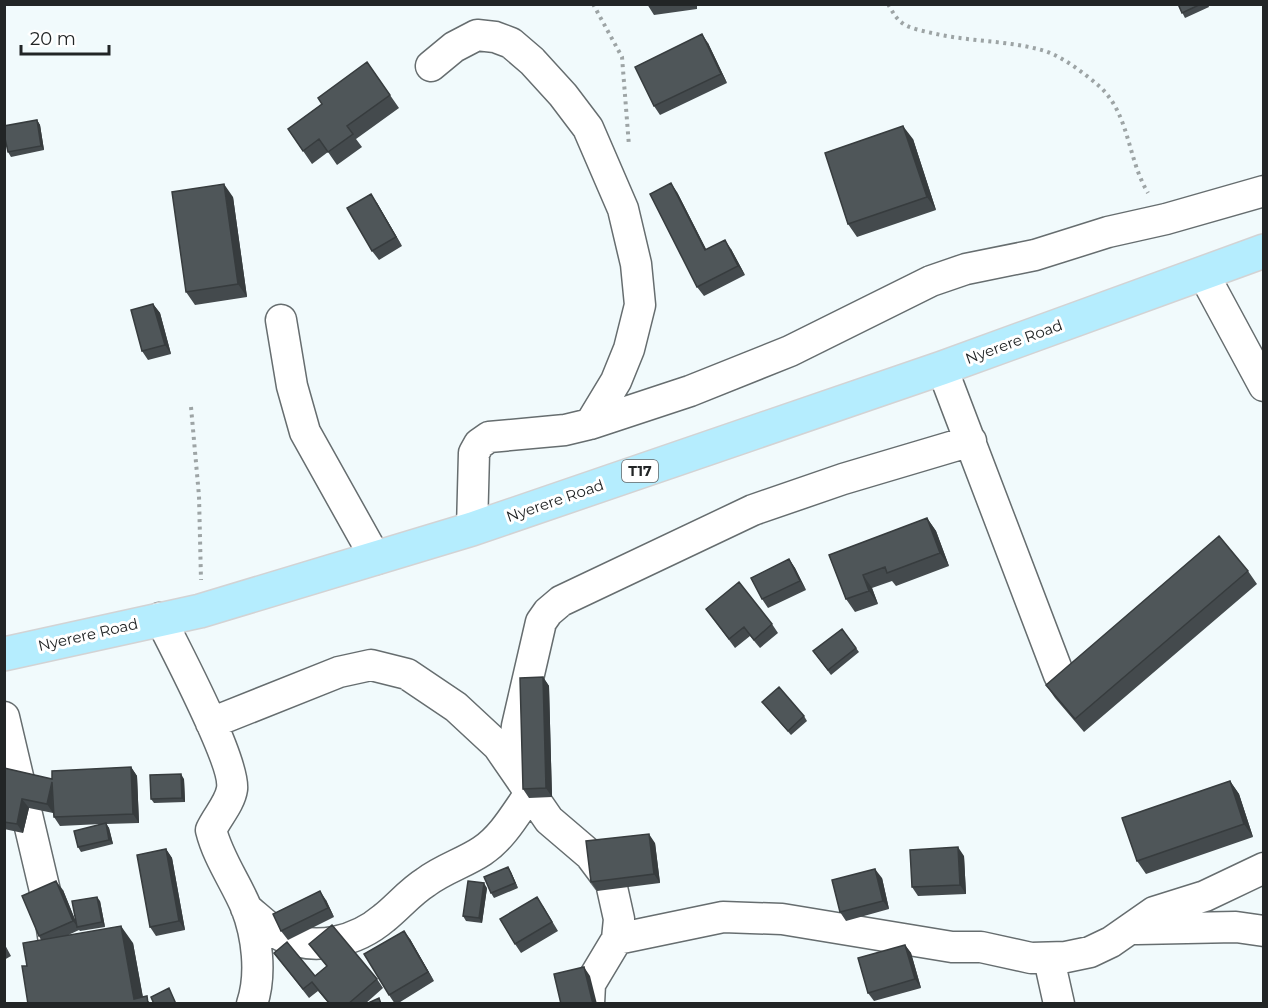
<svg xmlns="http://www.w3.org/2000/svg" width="1268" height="1008" viewBox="0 0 1268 1008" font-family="Montserrat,sans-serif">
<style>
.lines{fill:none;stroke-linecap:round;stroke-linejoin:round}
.minor-casing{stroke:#666d6f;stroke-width:33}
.major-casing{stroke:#d3d3d4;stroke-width:36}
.path{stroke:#9da4a5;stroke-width:4;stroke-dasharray:3 4.5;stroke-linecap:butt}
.minor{stroke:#fff;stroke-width:30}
.major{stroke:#b5edfe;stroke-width:33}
.wall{fill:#444a4d}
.shaded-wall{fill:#373c3e}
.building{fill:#4f5659;stroke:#373c3e;stroke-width:1.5}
.labels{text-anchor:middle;stroke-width:6;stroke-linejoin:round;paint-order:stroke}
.shield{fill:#fff;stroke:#646667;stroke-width:1.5}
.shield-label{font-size:14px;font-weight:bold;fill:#222526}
.street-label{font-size:15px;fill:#222526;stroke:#fff}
</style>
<rect width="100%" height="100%" fill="#f1fafc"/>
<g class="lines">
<defs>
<path id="minor" d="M431,66L454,47L477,35L495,37L511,43L532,61L563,95L588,128L623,209L636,264L640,305L629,349L616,381L590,424
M1203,273L1264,386
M281,320L292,386L305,432L376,559
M942,368L1059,675
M472,529L474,453L479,444L489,437L565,430L590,424L690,391L790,351L931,281L966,269L1035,255L1108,232L1166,219L1264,191
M160,618C175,648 236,763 232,789C230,803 217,817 211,830C218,858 235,881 246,907C257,935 262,974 252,1004
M4,717L49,908L63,1004
M211,723L339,672L371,665L407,674L456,707L498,746L549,820L590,855L611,883L619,919L617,939L590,984L589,1004
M512,766L517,726L541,622L548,612L561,601L753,510L843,479L971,441
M246,908C257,917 270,930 282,936C316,952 357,941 384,918C399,906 410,892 426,882C443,869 464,863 482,851C503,837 516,813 531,792
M1137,929L1236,927L1264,931
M617,939L723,917L782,919L952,947H981L1031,958L1066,957L1090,952L1111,942L1154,912L1205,896L1264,868
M1049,959L1059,1004"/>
<path id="major" d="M4,654L200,611L472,529L942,368L1264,251"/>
</defs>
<use href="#minor" class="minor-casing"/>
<use href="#major" class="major-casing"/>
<path class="path" d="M593,4L622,57L629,146
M888,4C893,13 897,20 905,25C913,29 923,31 932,33C969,42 1008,40 1045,51C1063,57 1084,73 1099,86C1130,114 1127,158 1148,193
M191,407L199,496L201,580"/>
<use href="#minor" class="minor"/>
<use href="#major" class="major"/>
</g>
<path class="wall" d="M647,4H697V9L654,15Z
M1178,4H1208L1209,7L1185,18Z
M708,43L727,83L660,115L654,106Z
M367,62L399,108L356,139L362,147L337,165L328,152L312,164L288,129L322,104Z
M37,120L40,125L44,150L11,157L8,152Z
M913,139L936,210L857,237L848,224Z
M677,192L706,249H731L745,275L704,296L697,287Z
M233,197L247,297L195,305L186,292Z
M377,203L402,246L379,260L372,251Z
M153,304L160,313L171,354L148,360L142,351Z
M927,518L936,531L949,566L896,586L892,581L872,588L878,604L855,612L846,599L829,555Z
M789,559L795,568L806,590L768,608L762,599Z
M1248,571L1257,584L1084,732L1055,698L1046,685Z
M706,609L772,624L778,633L760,648L750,636L735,648Z
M842,629L859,652L831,675L813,651Z
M543,677L549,686L552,797L529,798L523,789Z
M762,702L804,716L807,721L791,735Z
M131,767L137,776L139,823L106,824L109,828L113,844L81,852L78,847L101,824L60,826L54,817L53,813L29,808L23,833L4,829V768L52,779Z
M184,779L185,802L154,803L151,799Z
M1230,781L1239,794L1253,837L1146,874L1137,861Z
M655,843L660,883L597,891L591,882Z
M166,849L172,858L185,930L156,936L150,927Z
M964,856L966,894L918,896L912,887Z
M508,867L511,872L518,888L494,898L491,893Z
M882,878L889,909L846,921L840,912Z
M487,888L482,923L466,921L463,916Z
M63,890L76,922L100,901L105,927L80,931L79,930L66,936L133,943L143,997L152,1004L27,966L41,940L39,936Z
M326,900L334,917L288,940L281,931Z
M543,906L558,931L521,953L515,944Z
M410,939L434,981L397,1004H395L389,995Z
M4,943L11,956L4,960Z
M309,944L377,979L383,988L365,1004H329L318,991L309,998L274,953L315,976L327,966Z
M905,945L911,953L921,988L874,1001L868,993Z"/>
<path class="shaded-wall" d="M702,34L708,43L727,83L721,74Z
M37,120L40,125L44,150L41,146Z
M903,126L913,139L936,210L927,197Z
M671,183L677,192L711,259L705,250Z
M224,184L233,197L247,297L238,284Z
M371,194L377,203L402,246L396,237Z
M725,240L731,249L745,275L738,266Z
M153,304L160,313L171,354L165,345Z
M927,518L936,531L949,566L940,553Z
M789,559L795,568L806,590L800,581Z
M863,575L872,588L878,604L869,591Z
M543,677L549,686L552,797L546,788Z
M131,767L137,776L139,823L133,814Z
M181,774L184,779L185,802L182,798Z
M1230,781L1239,794L1253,837L1244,824Z
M52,782L53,813L47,804Z
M22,799L29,808L23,833L17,824Z
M106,823L109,828L113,844L109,840Z
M649,834L655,843L660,883L654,874Z
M958,847L964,856L966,894L960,885Z
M166,849L172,858L185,930L179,921Z
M508,867L511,872L518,888L515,883Z
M875,869L882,878L889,909L883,901Z
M56,881L63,890L78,927L73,921Z
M484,883L487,888L482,923L479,918Z
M320,891L326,900L334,917L328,908Z
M97,897L100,901L105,927L102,922Z
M121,926L133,943L144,1004L134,999Z
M404,931L410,939L434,981L428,972Z
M905,945L911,953L921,988L915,979Z
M584,967L590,976L597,1004H593Z"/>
<path class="building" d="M1178,4H1201L1182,13Z
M702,34L721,74L654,106L635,67Z
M367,62L390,95L347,126L353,134L328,152L319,139L303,151L288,129L322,104L318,98Z
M37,120L41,146L8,152L4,134V126Z
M903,126L927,197L848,224L825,153Z
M671,183L705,250L725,240L738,266L697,287L650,194Z
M224,184L238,284L186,292L172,192Z
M371,194L396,237L372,251L347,208Z
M153,304L165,345L142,351L131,310Z
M927,518L940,553L887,573L885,567L863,575L869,591L846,599L829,555Z
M1219,536L1248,571L1075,719L1046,685Z
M789,559L800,581L762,599L751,578Z
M739,582L772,624L754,640L744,627L729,639L706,609Z
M842,629L856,648L828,670L813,651Z
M543,677L546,788L523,789L520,678Z
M779,687L804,716L788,731L762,702Z
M131,767L133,814L54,817L52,782L47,804L22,799L17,824L4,822V768L52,779V771Z
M181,774L182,798L151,799L150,775Z
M1230,781L1244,824L1137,861L1122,818Z
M106,823L109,840L78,847L74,831Z
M649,834L654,874L591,882L586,841Z
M958,847L960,885L912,887L910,850Z
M166,849L179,921L150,927L137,855Z
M508,867L515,883L491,893L484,877Z
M875,869L883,901L840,912L832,880Z
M56,881L73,921L39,936L22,896Z
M468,881L484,883L479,918L463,916Z
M320,891L328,908L281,931L273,914Z
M97,897L102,922L77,927L72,901Z
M537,897L552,922L515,944L500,919Z
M332,925L377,979L348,1004H330L312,982L303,989L274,953L287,942L315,976L327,966L309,944Z
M121,926L134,999L147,996L148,1004H28L22,966H27L23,943Z
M404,931L428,972L389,995L364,954Z
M905,945L915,979L868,993L858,958Z
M584,967L593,1004H561L554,974Z
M169,988L176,1004H154L151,997Z
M379,998L381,1004H366Z"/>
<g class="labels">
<rect class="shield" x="622" y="460" width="36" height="22" rx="4.5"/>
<g class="shield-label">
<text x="640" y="476">T17</text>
</g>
<g class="street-label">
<text transform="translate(1014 342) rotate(-20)" y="5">Nyerere Road</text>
<text transform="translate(555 501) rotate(-19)" y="5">Nyerere Road</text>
<text transform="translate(88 635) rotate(-13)" y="5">Nyerere Road</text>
</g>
</g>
<rect width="1268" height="1008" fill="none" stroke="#222526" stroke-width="12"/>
<path d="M21 45v9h88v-9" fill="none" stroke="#222526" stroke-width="3"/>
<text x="30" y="45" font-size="18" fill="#222526" stroke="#ffffff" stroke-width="4.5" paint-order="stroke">20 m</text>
</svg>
